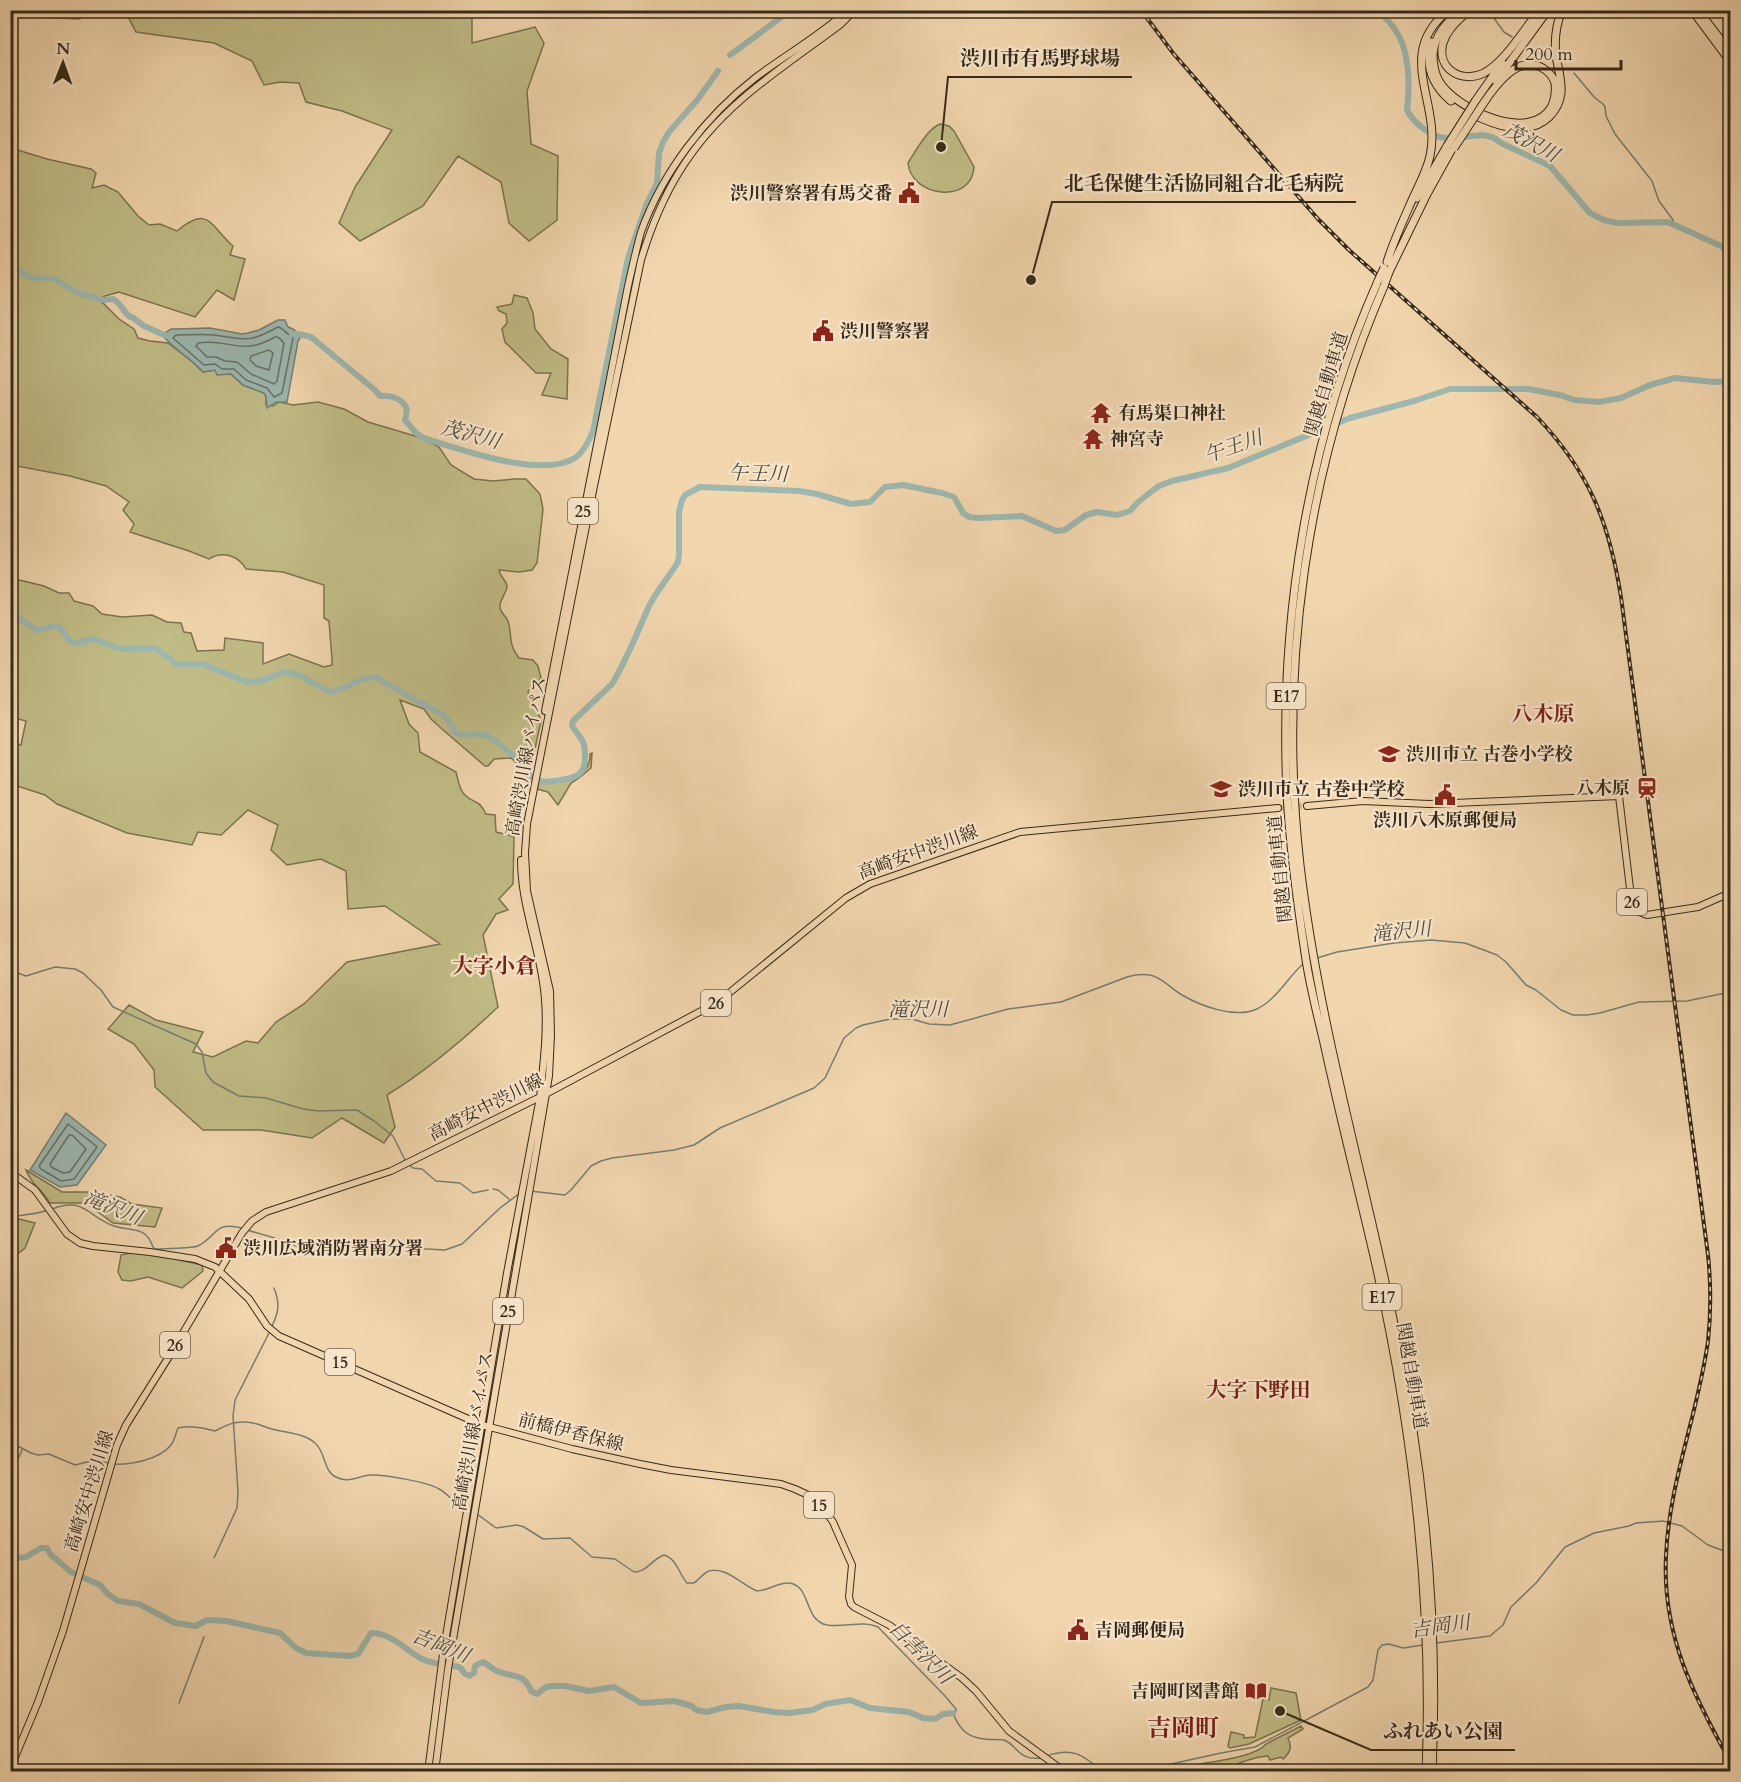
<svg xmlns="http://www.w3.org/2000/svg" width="1741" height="1782" viewBox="0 0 1741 1782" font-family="Cardo,'Noto Serif JP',serif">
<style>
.green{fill:#c1bc86;stroke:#7b7351;stroke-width:1.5}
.water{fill:#9cb8b0;stroke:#737f75;stroke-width:1.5}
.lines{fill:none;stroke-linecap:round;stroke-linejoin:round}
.shore{stroke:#687166;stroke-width:1.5}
.stream{stroke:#737f75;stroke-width:1.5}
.river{stroke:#9cb8b0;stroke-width:6}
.primary-tunnel{stroke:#ccb491;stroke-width:6;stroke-dasharray:6 3;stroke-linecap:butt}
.primary-casing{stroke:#352a1c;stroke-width:8}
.highway-casing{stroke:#352a1c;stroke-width:9}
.primary{stroke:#f2d6ae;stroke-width:6}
.highway{stroke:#f2d6ae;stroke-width:7}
.rail-casing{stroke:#352a1c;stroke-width:4}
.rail{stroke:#f7e4ca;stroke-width:1.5;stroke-dasharray:4.5;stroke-linecap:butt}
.highway-bridge-casing{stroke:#352a1c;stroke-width:9;stroke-linecap:butt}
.highway-bridge{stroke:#f2d6ae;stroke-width:7}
.labels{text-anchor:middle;stroke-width:4.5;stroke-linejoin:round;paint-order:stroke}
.shield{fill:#f7e4ca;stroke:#6f6250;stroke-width:1.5}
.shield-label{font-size:16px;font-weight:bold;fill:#352a1c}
.poi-label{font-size:18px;font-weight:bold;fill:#352a1c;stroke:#f7e4ca;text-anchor:start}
.street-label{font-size:18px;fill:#352a1c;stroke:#f7e4ca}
.water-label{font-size:20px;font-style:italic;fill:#4f4e41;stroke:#f7e4ca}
.quarter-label{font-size:21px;font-weight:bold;fill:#7a1f14;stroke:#f7e4ca}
.district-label{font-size:24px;font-weight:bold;fill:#7a1f14;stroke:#f7e4ca}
.leader{fill:none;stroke:#352a1c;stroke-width:2}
.callout-dot{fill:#352a1c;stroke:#f7e4ca;stroke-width:2}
.callout-label{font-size:20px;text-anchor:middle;font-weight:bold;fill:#352a1c;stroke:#f7e4ca;stroke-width:4.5;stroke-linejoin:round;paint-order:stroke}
</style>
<rect width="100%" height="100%" fill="#f2d6ae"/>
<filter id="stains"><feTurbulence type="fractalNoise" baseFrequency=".00333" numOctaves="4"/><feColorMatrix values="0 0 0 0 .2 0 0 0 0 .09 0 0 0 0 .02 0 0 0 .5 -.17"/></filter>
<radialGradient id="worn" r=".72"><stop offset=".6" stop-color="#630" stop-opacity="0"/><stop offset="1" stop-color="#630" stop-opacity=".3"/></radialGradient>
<path class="green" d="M11,10H99V11L79,19L11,16Z
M125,11H477L472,14V43L535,27L544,43L527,91L531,144L558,156L557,220L529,241L509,223L501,182L458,156L423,206L360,241L339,223L355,187L392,130L342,111L306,102L299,83L280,82L264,85L252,61L214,43L136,32Z
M940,124L949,126L954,131L974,167C972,205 911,197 908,163C915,152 928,128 940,124Z
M11,148L47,159L91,169L96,173L92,188L104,185L118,192L138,216L149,225L160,224L177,231C209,204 210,226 233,246L230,255L245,259L234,300L217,290L195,317L119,292L98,298L119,319L134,329L138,338L150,341L168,343L194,363L203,372L215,370L231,374L243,385L264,393L266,397V405L273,406L279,402L293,405L318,402L344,409L368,422L425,439L439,447L451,465L474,479L493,481L514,479H526L540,494L543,509L537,563L532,570L519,572L499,570C500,578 507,580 507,587C506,593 501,599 500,605C499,613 506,615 508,621C513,636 507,643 519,658L533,660L538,666L541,678L536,685L528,691C529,703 539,710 541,721L530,772L525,780C524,770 518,764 511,758L494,759L488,766H485L442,729L431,719L424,709L400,700L409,724L418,733L420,752L456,772C458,779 459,790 465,795C474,804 478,798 486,814L495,815L496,832C502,834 508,834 514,837L513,884L499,899L508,910L496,914L483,935L498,1007C464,1039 428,1070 387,1095L395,1127L384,1143L342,1118L312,1138L261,1130H203L155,1087L154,1070L134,1044L108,1029L129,1005L156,1020L203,1032L193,1052L213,1057L246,1041L258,1043L276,1022L304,1004L347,962L440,944L385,906L348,909L346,871L321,859L287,865L271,850L278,825L248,810L221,835L198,832L192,845L127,833L57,804L45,795L11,784V742L21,745L26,721L11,717V578L44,586L59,593H69L74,601L93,606L102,614L122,617L152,615L167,622L181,623L184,632L191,633L197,651L224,650L225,638L263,643V664L289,654L324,667L332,665V659L329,621L324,618V585L283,572L246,569C239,556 222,550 209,559L189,551L130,532L134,524L123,510L129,502L106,486L70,476L11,465Z
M514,295L527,298L533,313L535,329L551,349L568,359L567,399L542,395L551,373H536L505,342L502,329L507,323L506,314L499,311L497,307L512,304Z
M592,753L591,768L579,778L571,783L558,805L548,792L537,789L539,782C559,783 591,780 590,754Z
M26,1170L62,1192H91L120,1197L132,1204L162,1208L155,1227L113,1223L86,1203H50C42,1189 32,1186 26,1170Z
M19,1219L35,1223L25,1248L15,1256H11V1221Z
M139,1251L202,1265L203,1271L182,1288L148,1277L131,1281L122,1280L118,1272L121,1255Z
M1271,1688L1296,1693L1301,1720L1249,1744L1230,1748L1228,1746L1231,1732L1244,1735V1738L1255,1737L1263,1699L1269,1700Z
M1301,1726L1303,1729L1288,1738C1292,1747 1291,1752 1283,1759L1281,1757L1270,1760L1268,1756C1259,1756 1248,1760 1239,1763L1235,1771H1227V1770L1180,1771L1189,1766C1207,1762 1255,1758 1266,1744Z"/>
<path class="water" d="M278,320H285L288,327L293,329L301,336L298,341L287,402H276L267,408L266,397L264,393L243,385L231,374L217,375L215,370L203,372C190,358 174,349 162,335L171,329H176L210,328L242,334L248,333L259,330Z
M66,1113L106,1145L77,1185L60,1187L30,1170Z"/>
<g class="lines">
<path class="shore" d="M278,327C282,327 286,334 292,336L293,338L282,393L274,397L267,388L246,380L234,369H222L215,364L204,365L173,338L176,335C188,335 202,334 214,335C247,339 247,344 278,327Z
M275,337H278L284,343L277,381L274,384L251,374L237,362L225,361L216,357H207L196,346L198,343C230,338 240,357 275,337Z
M269,350L273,353L269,370L256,366L250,360L251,356Z
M68,1124L95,1145L97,1147L74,1179L61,1181L41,1169L39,1166Z
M69,1135H72L86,1149L70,1172L63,1173L51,1167L50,1164Z"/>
<path class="stream" d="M1488,10L1504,32L1512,37
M1531,48L1550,58
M1574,73L1594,97L1603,104L1605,107L1606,116L1615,134L1652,181L1659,201L1673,220L1674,225
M1317,958L1337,952L1394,943L1431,940L1465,943L1497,955L1506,962L1526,985L1536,990L1561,1010L1573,1015H1587L1600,1013L1639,1002L1687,1001L1730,992
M10,970L26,976L55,967L75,969L83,973L101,990L113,1007L196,1044L202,1052L206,1073L213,1082L239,1096L266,1098L303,1109L318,1111L357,1110L374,1121L393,1136L406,1162
M409,1165L413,1168L422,1169L436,1181L460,1183L473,1193L488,1190
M493,1189L498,1190L509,1199
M530,1191L565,1195L571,1190L591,1166L601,1161L612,1158L674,1150L694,1145L720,1128L814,1088L825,1078L844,1038L856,1028L863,1025L890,1019H912L929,1024L950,1025L1008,1009L1061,1002L1127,977C1134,975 1142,974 1150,975C1162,977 1171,989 1182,995C1201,1006 1235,1019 1257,1009C1276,1000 1288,977 1304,963
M52,1209C84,1196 88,1217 114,1226C132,1232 145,1225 153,1247L155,1249C162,1249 193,1248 198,1246C218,1236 213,1221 242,1228
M10,1218C23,1214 35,1215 48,1210
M247,1230L285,1241L319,1256L339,1254L373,1242L407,1248L445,1250L462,1244L500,1208L520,1193
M272,1326C279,1312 280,1303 274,1288
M10,1442L31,1453L38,1455L49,1454L75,1465L95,1460L108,1463
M10,1461L19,1457L22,1450
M113,1464C130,1465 159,1460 171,1445C174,1441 176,1433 178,1428C190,1425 203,1428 215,1431C225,1426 234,1421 245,1422C256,1422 266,1428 276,1430C289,1433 305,1434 315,1443C326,1452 323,1471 336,1477C349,1484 359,1475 372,1475C386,1475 428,1482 439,1489C449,1494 454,1504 464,1509
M477,1514L496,1528L517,1525L524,1527L543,1539L570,1538L592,1557L615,1559L634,1572C647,1572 652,1559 664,1555C677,1559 679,1574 687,1583H694C699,1580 703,1573 709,1571C726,1566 743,1586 757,1591C768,1591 778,1582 789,1583C812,1586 803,1620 827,1625C844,1628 863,1620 878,1627L945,1696L956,1709V1711L953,1713C959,1729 967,1737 984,1739C990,1740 998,1739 1004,1740C1018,1745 1017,1761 1042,1758
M214,1558L237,1508L238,1492L233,1416L235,1400L270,1331
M1436,1643L1490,1636L1503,1625L1511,1607L1536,1583L1565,1547L1594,1533L1629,1526L1636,1523L1663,1521L1682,1526L1708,1545L1730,1553
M179,1703L204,1637
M1046,1756C1073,1747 1082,1754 1103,1772
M1148,1772L1162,1766L1221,1753L1255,1747L1368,1687L1373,1680L1378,1650L1382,1645L1389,1644L1403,1648L1423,1645"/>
<path class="river" d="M1377,10C1383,16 1389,21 1394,28C1410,49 1410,85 1407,110C1414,123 1429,136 1445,138C1465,141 1483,127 1501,143L1550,166L1590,213L1604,220L1618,223L1668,222L1721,246L1730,254
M730,55L791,10
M10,265L31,278H53L78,293L104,300L113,299C121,304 123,311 130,317H132L144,326L169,337
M292,334H299L311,337L375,390L380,396C391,395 404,399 407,410L405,420L416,433L424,438C459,449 541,479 575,458C584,452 589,441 593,431L628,258L647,203L657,183L659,153L663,142L669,132L698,99L718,71
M10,612L36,630L48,628L53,626H58L71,642L77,643L93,639L120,649L153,648L160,651L176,664H203L247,682L261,681L281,673H289L299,675L322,688L332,692L341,689L363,679L375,677L445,716L456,733L461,735L484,734L496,741L511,754L520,757C523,765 525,773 532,777C539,783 546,782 554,781C573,778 586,778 585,755C585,750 585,746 583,742C580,736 575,731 572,726L573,721L612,684C628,657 637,633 649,606C657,590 669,577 678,562L679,554V512L682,500L685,495L700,487L799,491L817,494L851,504L870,502L885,487L903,485L942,493L954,497L963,513L969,517L979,518L1022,516L1056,531L1065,530L1086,515L1097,512L1117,515L1130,511L1137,503L1152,491L1159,486L1172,481L1228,468L1350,418L1414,401L1450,389H1528L1560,395L1574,400L1599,402L1621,398L1650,385L1675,378L1714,382L1730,381
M10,1559L26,1557L41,1548H47L50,1554L71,1572L100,1585L108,1594L118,1601L139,1604L175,1623L196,1626L207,1620L226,1621L280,1633L296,1648L306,1653L349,1656L358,1654L371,1633C392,1633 405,1650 422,1659C433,1664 448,1665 460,1667L464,1673L469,1676L474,1673L475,1666L483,1662C489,1665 493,1670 500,1672C515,1678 524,1673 531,1691L537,1694L546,1687L552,1686H565L589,1691L614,1687L641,1703L674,1701L692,1706L696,1710L707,1712L726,1707L739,1706L773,1712L789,1713L813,1710L825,1704L850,1700L870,1708L909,1712L923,1718L935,1719L943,1714L953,1713"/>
<path class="primary-tunnel" d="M1278,808L1307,806"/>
<defs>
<path id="primary" d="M545,711L628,286C632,268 636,250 641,232C662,173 705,117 755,78C785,55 820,36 848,10
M1307,806L1363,801L1429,804L1619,796L1631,897L1633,905L1637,911L1647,915L1698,907L1730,893
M10,1172L35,1190L67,1234L80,1243L93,1246L150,1252L195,1259L215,1267L249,1299L267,1326L279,1336L482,1425L572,1449L640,1464L671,1470L781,1484L795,1489L808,1495L823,1508L833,1522L840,1538L852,1565L849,1597L851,1604L854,1607L889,1625L962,1678L976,1691L1009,1731L1065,1772
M10,1769L38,1702L63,1631L117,1445L126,1425L170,1355L242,1233L252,1221L266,1212L391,1171L540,1097L718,1002L846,898L870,884L1020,832L1278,808
M428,1772L443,1654L507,1273L540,1097C544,1060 549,1020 543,982C537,941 521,902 521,860
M435,1772L448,1669L549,1076L551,1035L550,991L527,891L525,853L527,824L593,491L641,260C661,194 689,145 742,99C773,72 808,49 841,24L855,10"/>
<path id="highway" d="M1463,10C1447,21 1435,34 1433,54C1433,63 1434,72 1439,81C1455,109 1531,145 1552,106C1555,99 1556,91 1555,83C1553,77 1549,72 1544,69C1519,52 1495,86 1483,104
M1469,10C1459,20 1447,29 1443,43C1436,69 1462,84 1484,73C1506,61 1523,30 1540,10
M1692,10L1730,61
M1698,10L1730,52
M1431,42C1425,65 1432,85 1451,101
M1496,81L1548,10
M1476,100L1502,63
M1470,113C1494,125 1527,138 1549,117C1555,111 1560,102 1561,93C1562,80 1558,68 1556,56C1554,40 1556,25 1562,10
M1417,198L1447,146
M1387,262C1393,243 1401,225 1409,207C1416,190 1426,174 1430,156C1442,102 1393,54 1449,10
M1389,272L1427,194L1453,147
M1378,281C1307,441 1279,621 1287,794C1290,847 1297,901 1305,953C1309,983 1317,1013 1324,1043C1340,1117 1359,1191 1376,1265C1413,1431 1433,1601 1426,1772
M1384,286C1306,466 1278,670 1300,865C1318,1019 1362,1168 1393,1319C1424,1467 1439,1620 1432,1772"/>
</defs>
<use href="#primary" class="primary-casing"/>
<use href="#highway" class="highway-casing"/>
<use href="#primary" class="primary"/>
<use href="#highway" class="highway"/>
<defs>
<path id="rail" d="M1141,10L1173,53L1318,219L1349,250L1537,417C1590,473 1609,522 1621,597L1708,1255C1711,1284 1711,1313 1708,1341C1698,1414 1669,1482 1666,1556C1662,1634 1693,1695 1730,1761"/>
</defs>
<use href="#rail" class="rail-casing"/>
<use href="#rail" class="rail"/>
<defs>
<path id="highway-bridge" d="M1447,146L1476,100
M1454,148L1483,104
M1378,281L1384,268
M1384,286L1389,272"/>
</defs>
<use href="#highway-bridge" class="highway-bridge-casing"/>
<use href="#highway-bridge" class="highway-bridge"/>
</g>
<defs>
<symbol id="civic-bare" viewBox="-9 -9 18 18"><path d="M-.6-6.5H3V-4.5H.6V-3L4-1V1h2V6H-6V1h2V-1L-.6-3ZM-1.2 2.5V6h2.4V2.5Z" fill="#8f2418" stroke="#f7e4ca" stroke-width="2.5" paint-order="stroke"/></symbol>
<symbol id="temple-bare" viewBox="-9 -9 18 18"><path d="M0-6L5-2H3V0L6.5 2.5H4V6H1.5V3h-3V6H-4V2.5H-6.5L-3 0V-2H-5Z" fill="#8f2418" stroke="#f7e4ca" stroke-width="2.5" paint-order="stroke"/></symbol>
<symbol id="school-bare" viewBox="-9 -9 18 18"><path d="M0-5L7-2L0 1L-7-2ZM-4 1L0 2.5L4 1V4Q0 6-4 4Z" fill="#8f2418" stroke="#f7e4ca" stroke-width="2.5" paint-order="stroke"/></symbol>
<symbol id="station-bare" viewBox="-9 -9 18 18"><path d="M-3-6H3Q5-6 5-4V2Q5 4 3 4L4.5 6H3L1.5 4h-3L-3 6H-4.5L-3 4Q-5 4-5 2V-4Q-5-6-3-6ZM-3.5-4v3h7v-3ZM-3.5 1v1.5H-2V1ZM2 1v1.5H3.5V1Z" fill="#8f2418" stroke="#f7e4ca" stroke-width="2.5" paint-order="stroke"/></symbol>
<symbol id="library-bare" viewBox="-9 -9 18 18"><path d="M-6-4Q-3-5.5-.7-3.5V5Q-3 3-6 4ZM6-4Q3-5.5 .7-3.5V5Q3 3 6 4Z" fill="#8f2418" stroke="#f7e4ca" stroke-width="2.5" paint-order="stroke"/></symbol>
</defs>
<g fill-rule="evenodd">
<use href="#civic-bare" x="894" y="178" width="30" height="30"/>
<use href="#civic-bare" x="808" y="316" width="30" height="30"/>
<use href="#temple-bare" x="1086" y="398" width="30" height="30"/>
<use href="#temple-bare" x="1078" y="424" width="30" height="30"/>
<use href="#school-bare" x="1374" y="739" width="30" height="30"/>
<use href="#station-bare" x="1632" y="773" width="30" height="30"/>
<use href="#school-bare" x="1206" y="774" width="30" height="30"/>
<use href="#civic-bare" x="1430" y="780" width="30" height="30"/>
<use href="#civic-bare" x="211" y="1233" width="30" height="30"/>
<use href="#civic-bare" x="1063" y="1615" width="30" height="30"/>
<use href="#library-bare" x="1241" y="1676" width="30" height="30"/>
</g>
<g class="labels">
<g class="shield">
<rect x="568" y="498" width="30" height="26" rx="4.5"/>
<rect x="1266.5" y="683" width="39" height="26" rx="4.5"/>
<rect x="1617" y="889" width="30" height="26" rx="4.5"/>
<rect x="701" y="990" width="30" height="26" rx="4.5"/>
<rect x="1362.5" y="1284" width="39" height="26" rx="4.5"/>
<rect x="493" y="1298" width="30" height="26" rx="4.5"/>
<rect x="160" y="1332" width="30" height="26" rx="4.5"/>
<rect x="325" y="1349" width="30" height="26" rx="4.5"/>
<rect x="804" y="1492" width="30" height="26" rx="4.5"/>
</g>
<g class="shield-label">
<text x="583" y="517">25</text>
<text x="1286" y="702">E17</text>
<text x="1632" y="908">26</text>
<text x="716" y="1009">26</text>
<text x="1382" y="1303">E17</text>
<text x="508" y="1317">25</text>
<text x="175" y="1351">26</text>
<text x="340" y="1368">15</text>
<text x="819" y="1511">15</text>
</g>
<g class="poi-label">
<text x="892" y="199" text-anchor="end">渋川警察署有馬交番</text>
<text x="840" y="337">渋川警察署</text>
<text x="1118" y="419">有馬渠口神社</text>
<text x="1110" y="445">神宮寺</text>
<text x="1406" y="760">渋川市立 古巻小学校</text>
<text x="1630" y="794" text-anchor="end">八木原</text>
<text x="1238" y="795">渋川市立 古巻中学校</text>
<text x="1445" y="826" text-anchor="middle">渋川八木原郵便局</text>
<text x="243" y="1254">渋川広域消防署南分署</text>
<text x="1095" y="1636">吉岡郵便局</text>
<text x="1239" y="1697" text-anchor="end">吉岡町図書館</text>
</g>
<g class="street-label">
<text transform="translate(1326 384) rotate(-73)" y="6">関越自動車道</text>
<text transform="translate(526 756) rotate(-80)" y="6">高崎渋川線バイパス</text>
<text transform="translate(918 852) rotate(-20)" y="6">高崎安中渋川線</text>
<text transform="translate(1280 869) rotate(-96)" y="6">関越自動車道</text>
<text transform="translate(486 1107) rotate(-27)" y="6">高崎安中渋川線</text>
<text transform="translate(1412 1376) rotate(80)" y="6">関越自動車道</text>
<text transform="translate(473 1431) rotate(-80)" y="6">高崎渋川線バイパス</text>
<text transform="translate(571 1432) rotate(14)" y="6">前橋伊香保線</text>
<text transform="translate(89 1491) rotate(-73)" y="6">高崎安中渋川線</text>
</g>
<g class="water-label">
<text transform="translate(1531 142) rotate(28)" y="7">茂沢川</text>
<text transform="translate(471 434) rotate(15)" y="7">茂沢川</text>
<text transform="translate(1233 446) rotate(-19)" y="7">午王川</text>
<text transform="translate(758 473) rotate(2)" y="7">午王川</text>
<text transform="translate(1401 931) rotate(-6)" y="7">滝沢川</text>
<text x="918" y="1016">滝沢川</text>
<text transform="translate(113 1207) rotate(22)" y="7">滝沢川</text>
<text transform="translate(1440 1626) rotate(-8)" y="7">吉岡川</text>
<text transform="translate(441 1645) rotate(22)" y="7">吉岡川</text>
<text transform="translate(921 1652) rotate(45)" y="7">自害沢川</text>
</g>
<g class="quarter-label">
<text x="1543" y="721">八木原</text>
<text x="494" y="973">大字小倉</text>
<text x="1258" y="1397">大字下野田</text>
</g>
<g class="district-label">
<text x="1183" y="1736">吉岡町</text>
</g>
</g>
<path class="leader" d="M941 147L948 77H1132M1031 280L1052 202H1356M1280 1711L1371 1750H1515"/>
<g class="callout-dot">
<circle cx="941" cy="147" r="6"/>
<circle cx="1031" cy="280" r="6"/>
<circle cx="1280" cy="1711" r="6"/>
</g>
<g class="callout-label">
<text x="1040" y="65">渋川市有馬野球場</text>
<text x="1204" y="190">北毛保健生活協同組合北毛病院</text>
<text x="1443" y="1738">ふれあい公園</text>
</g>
<rect width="1741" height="1782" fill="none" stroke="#f2d6ae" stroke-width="36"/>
<rect x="12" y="12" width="1717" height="1758" fill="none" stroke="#352a1c" stroke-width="3"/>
<rect x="18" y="18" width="1705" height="1746" fill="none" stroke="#352a1c" stroke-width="1.5"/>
<g transform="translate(63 63) rotate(1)" stroke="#f7e4ca" stroke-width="4.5" paint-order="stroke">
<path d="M0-4.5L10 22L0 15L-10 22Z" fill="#352a1c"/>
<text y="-9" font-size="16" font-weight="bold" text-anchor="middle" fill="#352a1c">N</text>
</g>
<path d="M1516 60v9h105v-9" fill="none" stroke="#352a1c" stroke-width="3"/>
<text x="1525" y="60" font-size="18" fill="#352a1c" stroke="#f7e4ca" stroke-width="4.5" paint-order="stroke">200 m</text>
<rect width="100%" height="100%" filter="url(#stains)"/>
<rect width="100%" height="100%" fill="url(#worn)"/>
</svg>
